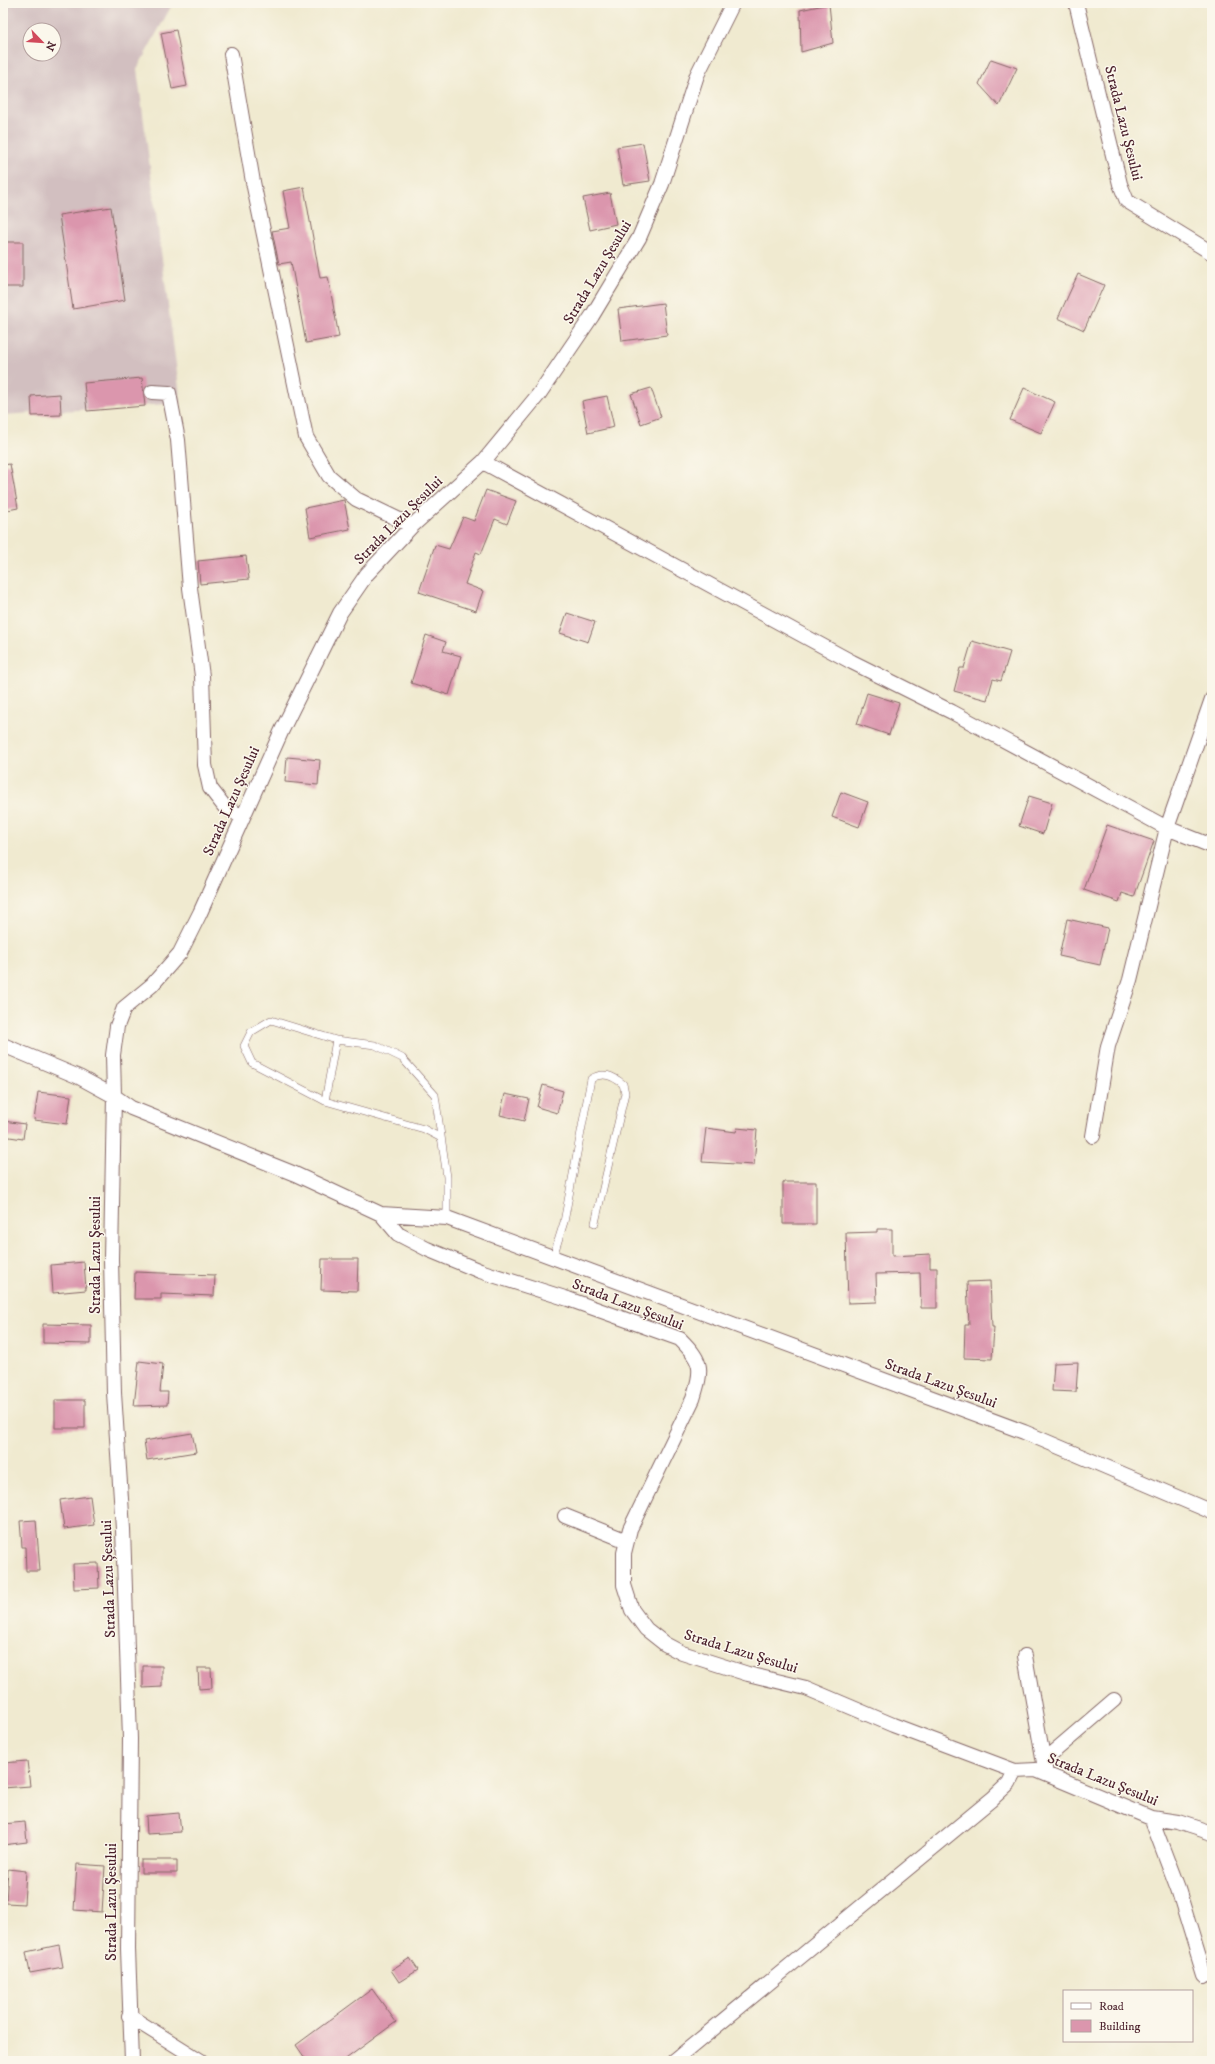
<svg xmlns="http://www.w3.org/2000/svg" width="1215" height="2064" viewBox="0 0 1215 2064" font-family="'IM FELL DW Pica',serif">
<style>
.industrial{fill:#d2bfc0;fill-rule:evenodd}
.building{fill:#db96ad}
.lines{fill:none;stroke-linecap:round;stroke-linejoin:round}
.service-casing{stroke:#846665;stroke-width:8}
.minor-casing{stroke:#846665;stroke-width:16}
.service{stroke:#fff;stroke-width:7}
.minor{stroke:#fff;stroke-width:14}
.labels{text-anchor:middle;stroke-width:3;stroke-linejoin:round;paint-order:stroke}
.street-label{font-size:15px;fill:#4a1f2b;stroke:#fbf7ec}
</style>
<rect width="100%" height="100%" fill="#fbf7ec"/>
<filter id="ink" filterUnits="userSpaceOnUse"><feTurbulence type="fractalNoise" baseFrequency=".025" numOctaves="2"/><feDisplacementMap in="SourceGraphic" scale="8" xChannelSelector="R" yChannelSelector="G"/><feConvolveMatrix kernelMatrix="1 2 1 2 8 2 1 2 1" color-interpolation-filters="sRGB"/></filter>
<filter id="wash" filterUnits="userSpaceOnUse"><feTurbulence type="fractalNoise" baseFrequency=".012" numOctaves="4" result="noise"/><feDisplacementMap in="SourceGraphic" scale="16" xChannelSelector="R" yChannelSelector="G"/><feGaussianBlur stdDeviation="0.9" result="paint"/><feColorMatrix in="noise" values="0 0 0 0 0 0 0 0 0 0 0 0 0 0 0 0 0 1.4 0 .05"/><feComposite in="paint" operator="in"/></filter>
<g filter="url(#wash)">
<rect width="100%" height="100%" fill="#f0ead0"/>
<path class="industrial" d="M3,3H173L137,69L181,403L3,415ZM30,30H54V54H30Z"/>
<g id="blocks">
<path class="building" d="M829,4L833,43L801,52L800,10Z
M176,30L187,86L172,89L161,33Z
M991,59L1017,68L999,106L979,84Z
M643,143L650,181L623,185L617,147Z
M304,187L320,278L328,277L339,337L306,343L291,262L279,264L272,231L290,228L283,191Z
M610,193L616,224L590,230L583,198Z
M111,207L125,300L73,309L59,215Z
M3,242H23V287H3Z
M1078,274L1104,285L1084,330L1058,318Z
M663,303L667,335L622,341L618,309Z
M142,378L145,406L87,411L84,383Z
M651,388L661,417L641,424L631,394Z
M1024,388L1055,402L1041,433L1010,420Z
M60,394L61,415L32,416L31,396Z
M607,396L614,427L588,433L582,401Z
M10,464L18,508L3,511V465Z
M486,490L516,501L507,524L495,519L481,554L476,552L465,584L483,591L476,611L419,592L435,545L449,549L463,517L474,521Z
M344,500L350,529L310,537L305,508Z
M246,556L249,579L200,584L198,561Z
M567,613L595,622L588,642L560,633Z
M426,635L446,642L443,651L461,656L449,695L411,683Z
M972,641L1010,652L1001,681L993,679L987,700L954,691L960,668H964Z
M867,693L899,703L889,735L857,724Z
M287,757L320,760L318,785L285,782Z
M841,792L868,802L859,827L832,817Z
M1029,796L1052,803L1043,834L1019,826Z
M1107,825L1154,841L1134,897L1122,893L1119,902L1084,890Z
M1067,919L1108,928L1100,965L1059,956Z
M543,1085L563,1091L557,1113L537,1107Z
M38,1092L71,1096L67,1124L34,1120Z
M505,1094L529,1099L524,1121L500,1115Z
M3,1121L25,1124L23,1139L3,1136Z
M706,1128L736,1132L737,1128L757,1130L754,1165L702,1162Z
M783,1182H816V1224H783Z
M877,1229H892V1256L930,1254V1268H937V1308H921L920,1273L876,1274L877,1302L848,1303L846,1233L877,1232Z
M322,1259H358L357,1291L321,1290Z
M84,1262L86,1290L53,1293L51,1265Z
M135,1272L215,1275L214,1296L161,1294V1299H134Z
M990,1281L992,1327H994L992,1359L964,1358L965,1325H969L967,1282Z
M43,1324L91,1325V1344L43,1343Z
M139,1361L163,1364L160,1392H168L167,1405L134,1406Z
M1078,1362L1076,1392L1052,1391L1054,1363Z
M55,1400H85V1428H55Z
M192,1433L196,1452L147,1460L144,1441Z
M90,1496L94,1525L64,1529L60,1500Z
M36,1520L40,1571H26L25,1547H22L20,1521Z
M98,1563L99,1588L74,1589L73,1564Z
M143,1666H162V1687L143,1688Z
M198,1668H211L212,1688L199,1689Z
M27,1761L30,1786L3,1788V1763Z
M179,1813L181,1832L147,1834L146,1816Z
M25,1822L27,1842L3,1845V1824Z
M141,1860H177V1873H141Z
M77,1864L105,1866L102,1912L74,1910Z
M8,1869L26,1871L24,1904L6,1903Z
M59,1945L63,1967L30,1973L26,1952Z
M410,1958L418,1970L399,1982L391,1970Z
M372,1989L396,2022L343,2061H307L296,2045Z"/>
</g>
</g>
<g filter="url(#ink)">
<use href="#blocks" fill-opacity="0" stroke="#846665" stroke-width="1"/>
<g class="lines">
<defs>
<path id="service" d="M325,1101L336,1040
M441,1138L424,1129L325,1101L252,1063L244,1046L251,1032L271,1020L336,1040L375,1045L402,1058L435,1095L447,1177V1218
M553,1257L564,1222L591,1079C603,1071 613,1076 623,1084L625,1093L595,1223"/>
<path id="minor" d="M733,3L697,75L662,184L639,238L592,316L539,394L483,462L412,526L367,574L340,613L282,730L200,913L180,953L152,985L124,1008L117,1026L113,1055L114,1096L131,1108L295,1174L381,1214L447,1218L1024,1432L1212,1512
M1076,3L1120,184L1127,201L1212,253
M231,54L253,182L306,437L329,476L356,499L412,526
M152,392L169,393L178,440L190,588L202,676L205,765L210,788L224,806L242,817
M483,462L852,662L952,712L1167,828L1130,980L1108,1046L1093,1136
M1212,699L1167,828L1212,846
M3,1045L79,1077L114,1096L111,1259L114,1393L123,1529L130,1739L128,1949L132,2061
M381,1214L398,1234L427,1249L480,1271L568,1299L680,1339C704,1363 702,1369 693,1399L630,1529L624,1553V1585L632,1610L646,1629L665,1644L682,1653L748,1674L806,1688L893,1725L1015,1771L1036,1770L1151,1818L1178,1822L1212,1833
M565,1516L627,1541
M1025,1656L1046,1774
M1044,1760L1114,1700
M1151,1818L1178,1889L1204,1974
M129,2016L201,2061
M674,2061L992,1799L1009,1783L1015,1771"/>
</defs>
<use href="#service" class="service-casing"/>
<use href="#minor" class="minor-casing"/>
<use href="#service" class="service"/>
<use href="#minor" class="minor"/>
</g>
</g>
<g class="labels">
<g class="street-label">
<text transform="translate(1124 123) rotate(76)" y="5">Strada Lazu Șesului</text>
<text transform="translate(597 272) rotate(-59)" y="5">Strada Lazu Șesului</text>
<text transform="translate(398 520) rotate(-45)" y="5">Strada Lazu Șesului</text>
<text transform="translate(231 801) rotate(-66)" y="5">Strada Lazu Șesului</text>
<text transform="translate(95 1255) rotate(-90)" y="5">Strada Lazu Șesului</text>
<text transform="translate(628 1304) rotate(21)" y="5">Strada Lazu Șesului</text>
<text transform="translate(941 1383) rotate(20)" y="5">Strada Lazu Șesului</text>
<text transform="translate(108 1579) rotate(-92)" y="5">Strada Lazu Șesului</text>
<text transform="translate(741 1651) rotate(17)" y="5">Strada Lazu Șesului</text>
<text transform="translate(1103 1779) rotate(22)" y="5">Strada Lazu Șesului</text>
<text transform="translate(111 1902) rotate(-90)" y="5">Strada Lazu Șesului</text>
</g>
</g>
<rect width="1215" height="2064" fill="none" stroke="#fbf7ec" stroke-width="16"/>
<rect x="1063" y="1990" width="130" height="52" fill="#fbf7ec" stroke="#b4a19f"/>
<rect x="1071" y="2003" width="20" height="6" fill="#ffffff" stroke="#b4a19f"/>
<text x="1099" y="2010" font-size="12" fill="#4a1f2b">Road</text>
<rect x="1071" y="2020" width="20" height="12" fill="#db96ad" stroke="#b4a19f"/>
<text x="1099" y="2030" font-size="12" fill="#4a1f2b">Building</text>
<g transform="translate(42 42) rotate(115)"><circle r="19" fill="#fbf7ec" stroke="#b4a19f"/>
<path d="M0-3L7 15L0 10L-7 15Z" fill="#d1495b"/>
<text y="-6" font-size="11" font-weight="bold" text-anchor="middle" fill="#4a1f2b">N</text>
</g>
</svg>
